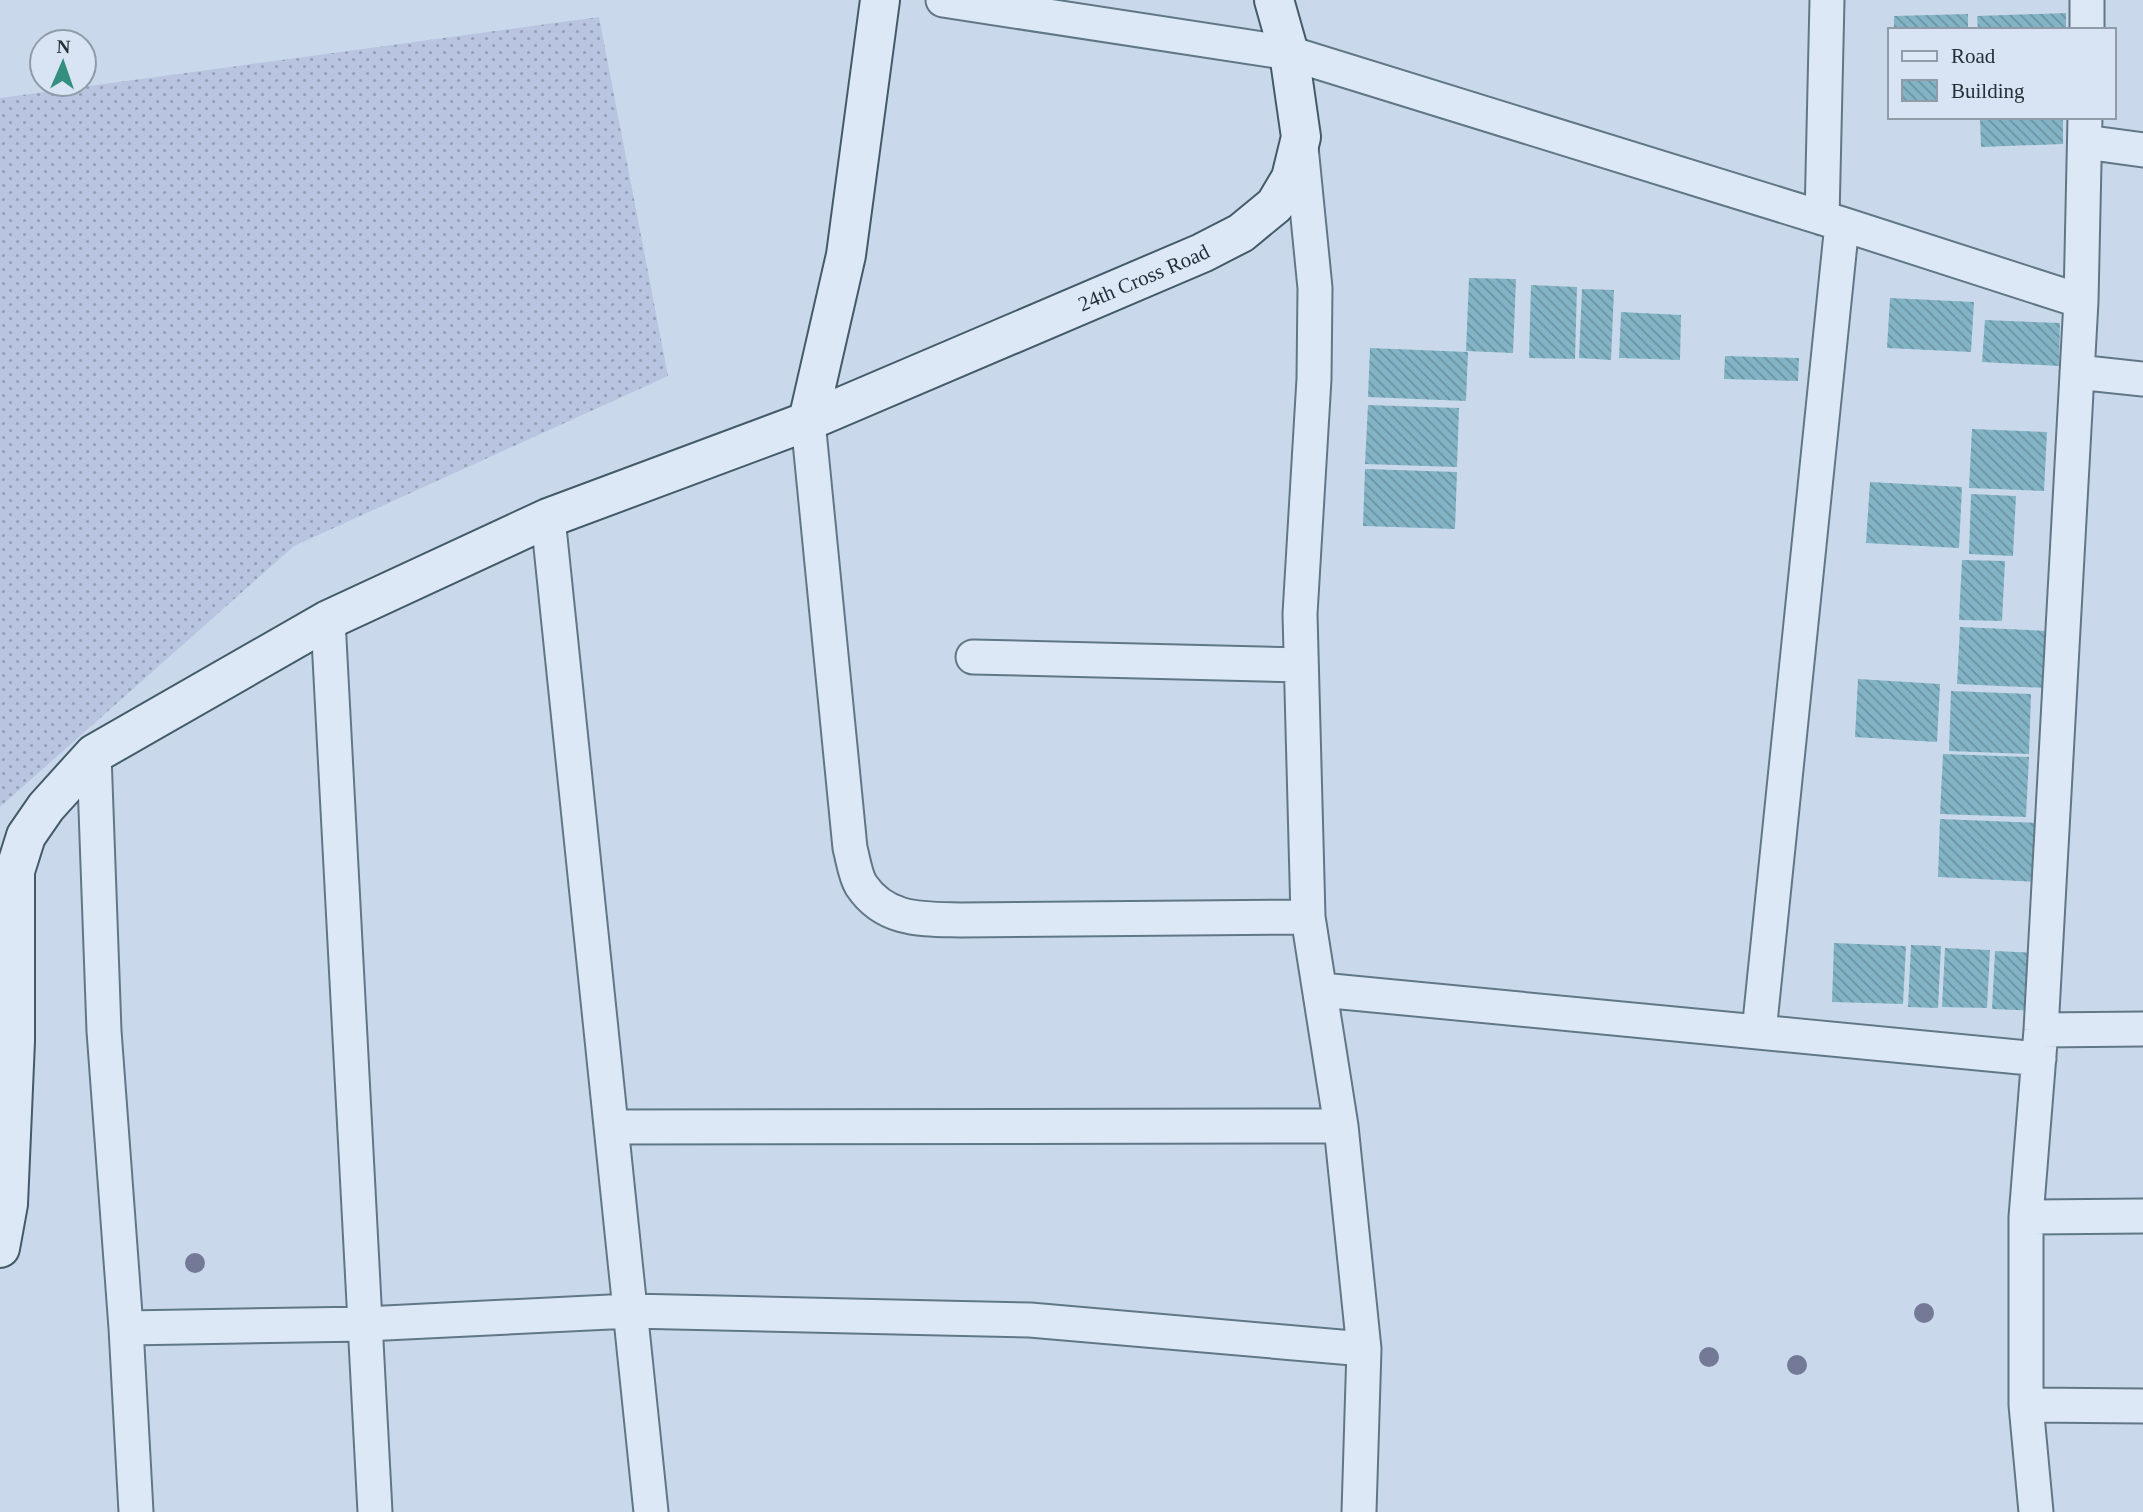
<svg xmlns="http://www.w3.org/2000/svg" width="2143" height="1512" viewBox="0 0 2143 1512" font-family="Georgia,serif">
<style>
.farmland{fill:url(#farmland-dots)}
.building{fill:url(#building-back-hatch)}
.lines{fill:none;stroke-linecap:round;stroke-linejoin:round}
.street-casing{stroke:#607786;stroke-width:37}
.secondary-casing{stroke:#435b68;stroke-width:42}
.street{stroke:#dce8f6;stroke-width:33}
.secondary{stroke:#dce8f6;stroke-width:38}
.tree{fill:#747997}
.labels{text-anchor:middle;stroke-width:7;stroke-linejoin:round;paint-order:stroke}
.street-label{font-size:21px;fill:#223038;stroke:#d8e4f3}
</style>
<defs>
<pattern id="farmland-dots" width="8" height="8" patternUnits="userSpaceOnUse" patternTransform="scale(1.75)"><rect width="8" height="8" fill="#b8c4e0"/><path d="M2 2h.1M6 6h.1" fill="none" stroke="#95a0b7" stroke-width="1.8" stroke-linecap="round"/></pattern>
<pattern id="building-back-hatch" width="6" height="6" patternUnits="userSpaceOnUse" patternTransform="scale(1.75)"><rect width="6" height="6" fill="#83b4c5"/><path d="M-1 5l2 2M0 0l6 6M5-1l2 2" fill="none" stroke="#6b93a1"/></pattern>
</defs>
<rect width="100%" height="100%" fill="#c9d9eb"/>
<path class="farmland" d="M599,17L668,376L294,546L0,807V98Z"/>
<path class="building" d="M2066,13V30H1978L1977,16Z
M1968,14V30H1894V16Z
M1980,117H2063V144L1981,147Z
M1469,278L1516,279L1513,353L1466,351Z
M1531,285L1577,287L1575,359L1529,358Z
M1582,289L1614,290L1611,360L1579,358Z
M1890,298L1974,302L1971,352L1887,348Z
M1621,312L1681,315L1680,360L1619,358Z
M1985,320L2060,323L2059,366L1982,362Z
M1370,348L1468,352L1466,401L1368,397Z
M1725,356L1799,358L1798,381L1724,379Z
M1368,405L1459,408L1457,467L1365,464Z
M1972,429L2047,432L2044,491L1969,488Z
M1365,469L1457,472L1455,529L1363,526Z
M1870,482L1962,487L1959,548L1866,543Z
M1971,494L2016,496L2013,556L1969,554Z
M1962,560L2005,561L2002,621L1959,620Z
M1960,627L2048,631L2046,688L1957,684Z
M1858,679L1940,684L1937,742L1855,737Z
M1951,691L2031,694L2029,754L1949,751Z
M1943,754L2029,757L2026,817L1940,814Z
M1940,819L2041,823L2039,882L1938,877Z
M1834,943L1906,946L1903,1004L1832,1002Z
M1911,945L1941,946L1938,1008L1908,1007Z
M1945,948L1990,950L1987,1008L1942,1007Z
M1995,951L2042,953L2039,1011L1992,1009Z"/>
<g class="lines">
<defs>
<path id="street" d="M943,0L1289,53L1842,224L2081,301
M2087,30V0
M2085,142L2143,150
M1301,147L1315,288L1314,379L1300,614L1308,917L1341,1126L1364,1349L1359,1512
M1822,218L1827,0
M2077,372L2143,379
M808,421L850,848C853,859 855,875 861,885C885,921 921,919 960,920L1308,917
M548,518L651,1512
M328,620L375,1512
M973,657L1301,665
M94,754L104,1031L126,1328L136,1512
M1321,990L2039,1059
M2041,1030L2143,1029
M1759,1032L1842,224
M611,1127L1341,1126
M2026,1217L2143,1216
M126,1328L365,1324L630,1311L1030,1320L1364,1349
M2026,1405L2143,1406
M2036,1512L2026,1405V1217L2041,1030L2081,301L2085,117"/>
<g id="secondary">
<path d="M808,421L846,255L880,0"/>
<path id="s1" d="M0,1248L8,1204L15,1041V871L26,836L46,807L94,754L328,620L548,518L808,421L1202,253L1241,233L1275,205L1291,178L1301,137L1289,53L1274,0"/>
</g>
</defs>
<use href="#street" class="street-casing"/>
<use href="#secondary" class="secondary-casing"/>
<use href="#street" class="street"/>
<use href="#secondary" class="secondary"/>
</g>
<g class="tree">
<circle cx="195" cy="1263" r="10"/>
<circle cx="1924" cy="1313" r="10"/>
<circle cx="1709" cy="1357" r="10"/>
<circle cx="1797" cy="1365" r="10"/>
</g>
<g class="labels">
<g class="street-label">
<text dy="7" stroke="none"><textPath href="#s1" startOffset="1676">24th Cross Road</textPath></text>
</g>
</g>
<rect x="1888" y="28" width="228" height="91" fill="#d8e4f3" stroke="#8f9ca8" stroke-width="2"/>
<rect x="1902" y="51" width="35" height="10" fill="#dce8f6" stroke="#8f9ca8" stroke-width="2"/>
<text x="1951" y="63" font-size="21" fill="#223038">Road</text>
<rect x="1902" y="80" width="35" height="21" fill="url(#building-back-hatch)" stroke="#8f9ca8" stroke-width="2"/>
<text x="1951" y="98" font-size="21" fill="#223038">Building</text>
<g transform="translate(63 63) rotate(2)"><circle r="33" fill="#d8e4f3" stroke="#8f9ca8" stroke-width="2"/>
<path d="M0-5L12 26L0 18L-12 26Z" fill="#358f81"/>
<text y="-10" font-size="19" font-weight="bold" text-anchor="middle" fill="#223038">N</text>
</g>
</svg>
